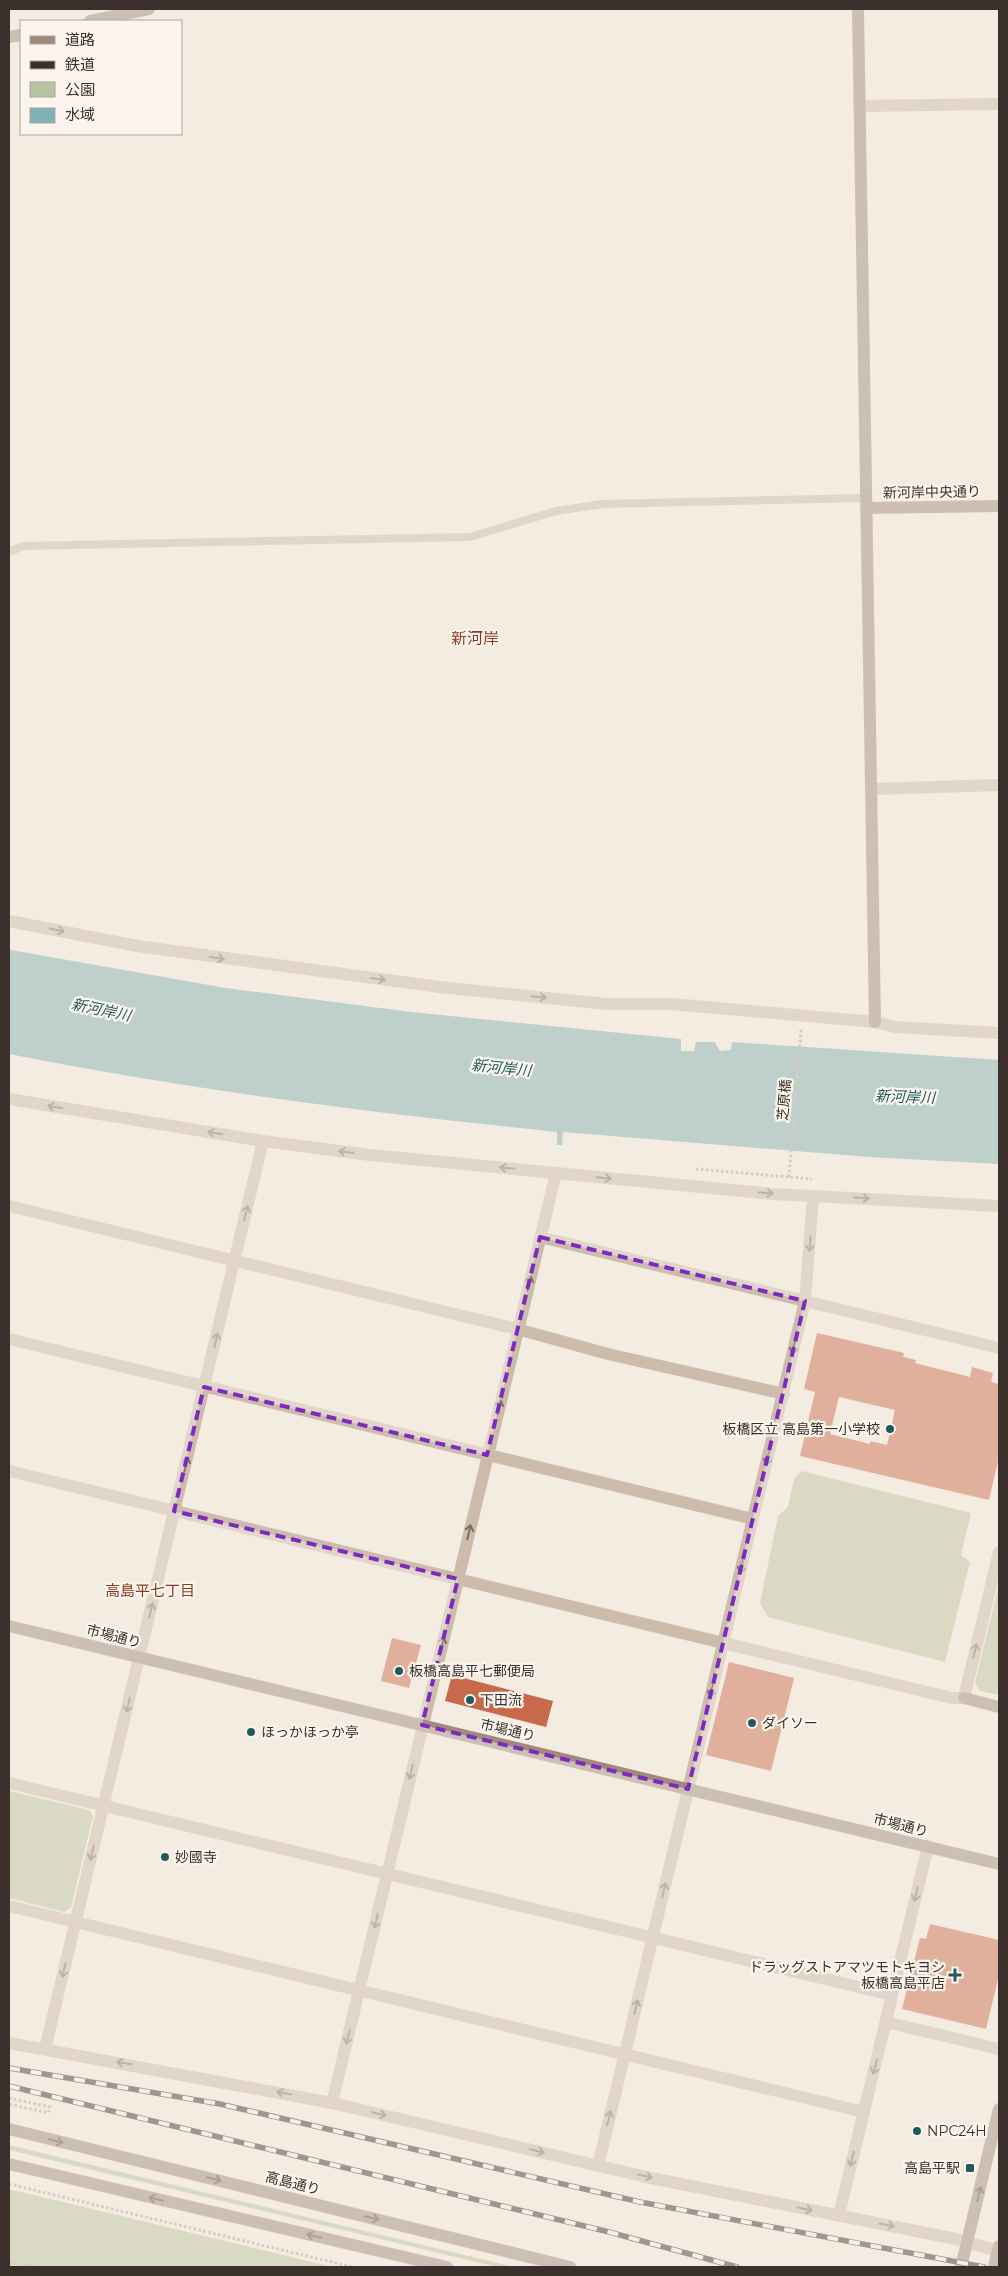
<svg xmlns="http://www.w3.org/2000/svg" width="1008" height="2276" viewBox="0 0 1008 2276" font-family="Montserrat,'Noto Sans JP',sans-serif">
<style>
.green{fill:#b8c4a0}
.water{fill:#7fb0b2}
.building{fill:#c8694b;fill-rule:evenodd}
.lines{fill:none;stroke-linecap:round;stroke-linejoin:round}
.path{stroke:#b9a596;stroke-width:3;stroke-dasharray:2.5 2.5;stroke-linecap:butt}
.lane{stroke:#cdbbac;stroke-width:8}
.street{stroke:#cdbbac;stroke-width:12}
.secondary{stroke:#a18a7d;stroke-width:12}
.rail-casing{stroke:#3b302b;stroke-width:5.5}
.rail{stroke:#fbf5ee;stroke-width:4;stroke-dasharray:11;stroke-linecap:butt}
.oneway{stroke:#7d6f65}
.oneway2{stroke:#544640}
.marked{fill:none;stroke:#7b2cbf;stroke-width:4;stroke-dasharray:10 6;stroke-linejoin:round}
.poi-dot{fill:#1f5a5e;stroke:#fbf5ee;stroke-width:2}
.labels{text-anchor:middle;stroke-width:4.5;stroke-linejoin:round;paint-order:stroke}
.street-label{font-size:14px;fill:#3b302b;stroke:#fbf5ee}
.poi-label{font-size:14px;fill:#3b302b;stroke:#fbf5ee;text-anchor:start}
.water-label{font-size:15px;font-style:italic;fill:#1f5a5e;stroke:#fbf5ee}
.neighbourhood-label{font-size:15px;fill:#8c3b22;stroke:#fbf5ee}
.quarter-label{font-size:16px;fill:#8c3b22;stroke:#fbf5ee}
</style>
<rect width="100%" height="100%" fill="#f4ebe1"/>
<path class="green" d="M802,1471L971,1513L961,1555L970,1562L945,1662L768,1617L760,1603L778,1516L788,1507L794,1479Z
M999,1584V1695L980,1691L975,1683Z
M9,1791L89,1810L93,1816L71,1907L64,1912L9,1898Z
M9,2145L514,2267H497L9,2150Z
M9,2189L333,2267H9Z"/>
<path class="water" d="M9,947L11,950L226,988L311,999L411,1012L681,1039V1051H694L696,1042H715L720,1051L731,1050L732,1042L999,1060V1164L869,1157L563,1132L562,1145H557V1132C373,1113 190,1090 9,1054Z"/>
<path class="building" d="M817,1333L904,1353L903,1357L916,1360L915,1363L970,1377L972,1367L993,1373L991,1382L999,1384V1457L989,1500L800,1456L815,1392L804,1389ZM839,1397L895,1410L887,1445L870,1441V1444L830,1434Z
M392,1638L421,1645L409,1688L381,1681Z
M729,1662L794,1678L771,1771L706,1755Z
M452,1675L553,1701L546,1727L445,1701Z
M930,1924L999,1940V1975L986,2029L902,2009L920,1938L926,1939Z"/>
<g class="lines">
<path class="path" d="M696,1169L812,1179
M789,1177L801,1030
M9,2098L50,2107L48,2113L9,2104
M9,2184L352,2267
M9,2262L38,2267"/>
<path class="lane" d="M9,552L23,546L470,537L556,511L603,504L866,498"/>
<path class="street" d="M860,106L999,104
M872,789L999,785
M9,921L137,946L440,987L606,1004H672L875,1022L895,1027L999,1033
M9,1099L263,1141L370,1155L773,1194L999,1206
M9,1206L517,1329L608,1354L784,1394
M540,1237L999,1348
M9,1339L753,1519
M9,1471L952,1698H964L999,1552
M9,1783L892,1995
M9,1906L864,2112
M886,2022L999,2049
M9,2043L332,2103L646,2177L951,2238L999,2251
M45,2049L263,1141
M332,2103L556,1173
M598,2166L805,1301L813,1196
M839,2215L928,1846"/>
<path class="secondary" d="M858,9L875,1022
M90,21L149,9
M9,37L21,35
M866,508L999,506
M9,1626L999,1864
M964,1698L999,1707
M9,2129L570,2267
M9,2164L447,2267
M961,2267L999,2109
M994,2267L999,2246"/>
<defs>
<path id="rail" d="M9,2068L220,2104L640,2202L984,2267
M9,2086L609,2232L737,2267"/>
</defs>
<use href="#rail" class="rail-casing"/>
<use href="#rail" class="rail"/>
</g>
<defs><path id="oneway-shaft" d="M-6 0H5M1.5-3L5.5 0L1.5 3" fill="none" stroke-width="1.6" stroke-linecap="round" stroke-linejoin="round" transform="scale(1.25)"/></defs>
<g class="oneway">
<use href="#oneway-shaft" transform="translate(57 930) rotate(11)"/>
<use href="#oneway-shaft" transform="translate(217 958) rotate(9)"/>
<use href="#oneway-shaft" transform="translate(378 979) rotate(7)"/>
<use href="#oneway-shaft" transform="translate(539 997) rotate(6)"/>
<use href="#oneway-shaft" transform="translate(55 1107) rotate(-171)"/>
<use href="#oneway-shaft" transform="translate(215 1133) rotate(-171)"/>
<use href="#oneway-shaft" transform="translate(346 1152) rotate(-173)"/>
<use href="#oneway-shaft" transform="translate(507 1168) rotate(-175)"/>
<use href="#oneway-shaft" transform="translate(604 1178) rotate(6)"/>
<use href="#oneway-shaft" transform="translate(766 1193) rotate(5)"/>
<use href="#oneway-shaft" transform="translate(862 1198) rotate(3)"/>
<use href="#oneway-shaft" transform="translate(246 1213) rotate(-76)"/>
<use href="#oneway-shaft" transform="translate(810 1244) rotate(94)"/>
<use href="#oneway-shaft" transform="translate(529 1283) rotate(-76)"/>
<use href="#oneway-shaft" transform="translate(216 1340) rotate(-77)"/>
<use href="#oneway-shaft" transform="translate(794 1347) rotate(103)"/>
<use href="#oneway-shaft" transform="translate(499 1407) rotate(-76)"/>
<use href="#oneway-shaft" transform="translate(768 1458) rotate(104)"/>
<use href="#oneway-shaft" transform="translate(186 1464) rotate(-76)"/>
<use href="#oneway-shaft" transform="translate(469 1532) rotate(-77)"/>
<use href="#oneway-shaft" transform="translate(742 1566) rotate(103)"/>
<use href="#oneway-shaft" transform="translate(151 1610) rotate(-76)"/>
<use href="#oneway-shaft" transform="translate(442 1644) rotate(-76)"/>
<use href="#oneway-shaft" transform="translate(975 1651) rotate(-76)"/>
<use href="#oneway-shaft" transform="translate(712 1690) rotate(104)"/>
<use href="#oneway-shaft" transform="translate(128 1705) rotate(103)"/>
<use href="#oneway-shaft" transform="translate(411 1772) rotate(103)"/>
<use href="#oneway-shaft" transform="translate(92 1853) rotate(103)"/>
<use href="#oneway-shaft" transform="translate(664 1890) rotate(-77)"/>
<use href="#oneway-shaft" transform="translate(916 1894) rotate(104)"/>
<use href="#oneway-shaft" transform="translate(376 1921) rotate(103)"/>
<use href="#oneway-shaft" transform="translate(64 1970) rotate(103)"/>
<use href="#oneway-shaft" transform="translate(636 2007) rotate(-77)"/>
<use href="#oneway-shaft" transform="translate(348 2037) rotate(104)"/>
<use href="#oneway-shaft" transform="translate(124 2063) rotate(-170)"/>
<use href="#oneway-shaft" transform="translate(875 2067) rotate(104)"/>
<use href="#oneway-shaft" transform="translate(284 2093) rotate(-169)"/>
<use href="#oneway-shaft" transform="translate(379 2114) rotate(13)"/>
<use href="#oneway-shaft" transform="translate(609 2118) rotate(-76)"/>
<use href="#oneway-shaft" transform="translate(537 2151) rotate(13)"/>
<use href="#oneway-shaft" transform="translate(852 2159) rotate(103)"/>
<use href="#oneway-shaft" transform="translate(645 2176) rotate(12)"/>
<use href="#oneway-shaft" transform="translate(805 2209) rotate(11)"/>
<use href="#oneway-shaft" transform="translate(887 2225) rotate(11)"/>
</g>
<g class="oneway2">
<use href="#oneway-shaft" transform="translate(56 2141) rotate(14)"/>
<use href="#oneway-shaft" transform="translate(214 2179) rotate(14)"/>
<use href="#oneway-shaft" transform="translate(979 2194) rotate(-76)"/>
<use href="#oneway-shaft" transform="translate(156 2199) rotate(-167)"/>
<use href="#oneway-shaft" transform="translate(372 2218) rotate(14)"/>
<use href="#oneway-shaft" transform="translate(314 2236) rotate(-167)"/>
</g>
<path d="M0 0H1008V2276H0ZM540,1237L805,1301L688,1789L422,1725L458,1579L174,1511L204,1387L487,1455Z" fill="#f4ebe1" fill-opacity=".55" fill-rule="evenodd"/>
<path class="marked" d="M540,1237L805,1301L688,1789L422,1725L458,1579L174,1511L204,1387L487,1455Z"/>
<g class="poi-dot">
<circle cx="890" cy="1429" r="5"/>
<circle cx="399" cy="1671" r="5"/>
<circle cx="470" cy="1700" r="5"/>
<circle cx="752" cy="1723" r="5"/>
<circle cx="251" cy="1732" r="5"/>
<circle cx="165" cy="1857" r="5"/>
<path d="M952.5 1967.5h5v5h5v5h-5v5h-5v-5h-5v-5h5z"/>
<circle cx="917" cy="2131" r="5"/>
<rect x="965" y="2163" width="10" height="10" rx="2.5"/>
</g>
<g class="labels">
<g class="street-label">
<text transform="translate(932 492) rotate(-1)" y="5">新河岸中央通り</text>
<text transform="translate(784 1100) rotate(-85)" y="5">芝原橋</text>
<text transform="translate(114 1636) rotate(14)" y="5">市場通り</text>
<text transform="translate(508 1730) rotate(13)" y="5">市場通り</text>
<text transform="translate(901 1825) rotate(14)" y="5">市場通り</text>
<text transform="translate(293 2183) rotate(14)" y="5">高島通り</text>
</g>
<g class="poi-label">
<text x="880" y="1434" text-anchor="end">板橋区立 高島第一小学校</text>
<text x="409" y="1676">板橋高島平七郵便局</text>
<text x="480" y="1705">下田流</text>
<text x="762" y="1728">ダイソー</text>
<text x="261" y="1737">ほっかほっか亭</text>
<text x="175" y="1862">妙國寺</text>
<text x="945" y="1972" text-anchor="end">ドラッグストアマツモトキヨシ<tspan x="945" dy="16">板橋高島平店</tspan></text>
<text x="927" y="2136">NPC24H</text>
<text x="960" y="2173" text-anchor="end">高島平駅</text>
</g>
<g class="water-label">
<text transform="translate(101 1010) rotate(12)" y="5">新河岸川</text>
<text transform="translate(501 1068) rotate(6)" y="5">新河岸川</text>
<text transform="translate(905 1097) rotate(2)" y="5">新河岸川</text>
</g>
<g class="neighbourhood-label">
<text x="150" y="1596">高島平七丁目</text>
</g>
<g class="quarter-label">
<text x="475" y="644">新河岸</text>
</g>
</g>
<rect width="1008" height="2276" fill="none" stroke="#3b302b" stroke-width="20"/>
<rect x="20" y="20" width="162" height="115" fill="#fbf5ee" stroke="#aea6a0"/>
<rect x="30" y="36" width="25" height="8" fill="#a18a7d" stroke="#aea6a0"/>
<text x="65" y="45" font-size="15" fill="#3b302b">道路</text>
<rect x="30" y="61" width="25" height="8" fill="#3b302b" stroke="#aea6a0"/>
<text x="65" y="70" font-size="15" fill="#3b302b">鉄道</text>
<rect x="30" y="82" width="25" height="15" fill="#b8c4a0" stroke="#aea6a0"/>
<text x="65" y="95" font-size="15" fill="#3b302b">公園</text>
<rect x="30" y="108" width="25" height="15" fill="#7fb0b2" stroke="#aea6a0"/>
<text x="65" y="120" font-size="15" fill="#3b302b">水域</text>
</svg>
